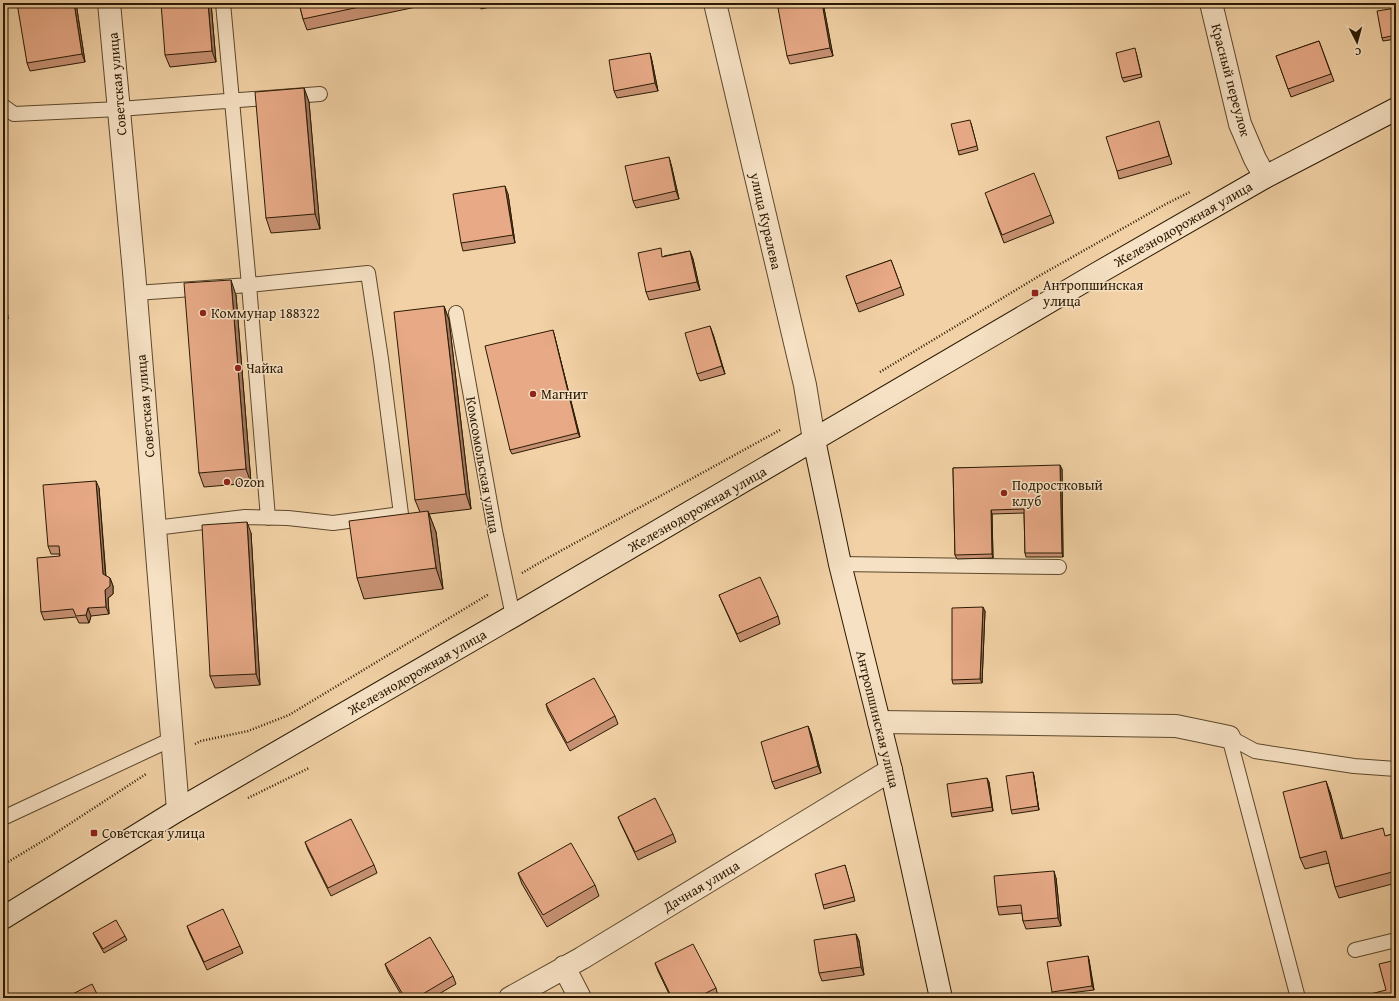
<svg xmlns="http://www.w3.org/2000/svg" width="1399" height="1001" viewBox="0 0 1399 1001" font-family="'Gentium Book Plus',serif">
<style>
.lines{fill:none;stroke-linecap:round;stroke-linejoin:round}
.lane-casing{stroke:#5c482c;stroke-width:16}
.street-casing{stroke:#5c482c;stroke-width:24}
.secondary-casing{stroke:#2a1a03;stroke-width:24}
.path{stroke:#2a1a03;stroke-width:2.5;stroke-dasharray:1 2;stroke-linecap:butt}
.lane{stroke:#f6e1c4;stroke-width:14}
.street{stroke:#f6e1c4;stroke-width:22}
.secondary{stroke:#f6e1c4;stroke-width:22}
.wall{fill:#c79173;stroke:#2a1a03}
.shaded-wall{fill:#a2765e;stroke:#2a1a03}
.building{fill:#e7a986;stroke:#2a1a03}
.poi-dot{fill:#8f2418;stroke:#f6e1c4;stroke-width:1.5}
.labels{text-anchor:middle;stroke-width:3;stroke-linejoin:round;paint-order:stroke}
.street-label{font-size:14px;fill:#2a1a03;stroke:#f6e1c4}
.poi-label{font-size:14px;fill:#2a1a03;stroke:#f6e1c4;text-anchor:start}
</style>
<rect width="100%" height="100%" fill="#f1d1a5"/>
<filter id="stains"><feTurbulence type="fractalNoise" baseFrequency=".005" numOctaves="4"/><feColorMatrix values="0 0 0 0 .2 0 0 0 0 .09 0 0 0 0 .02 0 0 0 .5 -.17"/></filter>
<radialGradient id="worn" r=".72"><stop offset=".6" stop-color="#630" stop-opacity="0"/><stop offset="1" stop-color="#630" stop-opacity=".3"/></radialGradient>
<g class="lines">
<defs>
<path id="lane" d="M3,106L14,114L119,109L320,94
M136,293L249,285L268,518
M456,313L495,531L513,616
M155,528L245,517L288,518L333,523L401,514L381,359L368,273L249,285L223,3
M840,564L1059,567
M1229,737L1298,998
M1229,737L1255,751L1354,766L1396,769
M3,818L172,739
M1355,950L1396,940"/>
<path id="street" d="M109,3L134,272L178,810
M715,3L805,385L814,440
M1211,3L1240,124L1255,159L1265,177
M879,722L1176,726L1229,737
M564,967L580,998
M510,998L582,958L891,770"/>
<path id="secondary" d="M814,440L840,564L891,770L941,998
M3,918L178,810L513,616L1098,273L1265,177L1396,109"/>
</defs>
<use href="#lane" class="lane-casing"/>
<use href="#street" class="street-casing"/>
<use href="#secondary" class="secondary-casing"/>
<path class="path" d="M880,372L1039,276L1164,205L1190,192
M522,573L546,559L780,430
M195,744L201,741L248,731L289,715L489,594
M248,798L309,768
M3,865L51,836L146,774"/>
<use href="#lane" class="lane"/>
<use href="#street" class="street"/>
<use href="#secondary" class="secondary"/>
</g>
<path class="wall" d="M76,3L85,62L30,71L27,63Z
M211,3L216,62L170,67L165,55Z
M299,3H421V6L307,30L303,19Z
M479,3H508L481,9Z
M1063,3H1070L1064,4Z
M824,8L833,56L790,64L787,56Z
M1396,8V39L1383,41L1382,38Z
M1319,41L1334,81L1291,97L1276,56Z
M1136,52L1142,77L1124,82L1122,78Z
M650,53L652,61L658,91L617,98L614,91Z
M304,88L309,102L320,229L271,233L266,218Z
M971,123L978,150L959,155L958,151Z
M1161,129L1172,164L1119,179L1117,171Z
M671,164L679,199L636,208L633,201Z
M508,194L515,243L463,251L461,243Z
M988,201L1051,215L1054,223L1004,243Z
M690,251L693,259L700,290L649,300L646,292L664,256Z
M891,260L904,295L859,312L846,276Z
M3,294L6,298L8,319H3Z
M236,295L251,483L204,487L199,473Z
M444,306L449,320L471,509L429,514L436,532L443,589L364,599L357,578L420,512L415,500Z
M554,334L580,437L512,454L510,450Z
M713,334L725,374L700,381L697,374Z
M953,468L1062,469L1063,557H1026L1025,553L1024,513L992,514L993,558L957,559L955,555Z
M99,488L106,576L110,578L113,586V594L108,598L109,614L91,616L89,623H79L76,617L44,620L41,612L60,556L59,554H51L48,546Z
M251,533L260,685L215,688L210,676Z
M719,595L778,616L780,624L740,642L722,602Z
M985,611L982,683L953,684L952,680Z
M546,704L615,716L618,724L570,751L548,711Z
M808,726L811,734L821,773L775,789L772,782Z
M1033,772L1034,776L1039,810L1012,814L1011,810Z
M989,782L993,811L952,817L951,813Z
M1330,792L1342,839L1386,836L1396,833V883L1339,898L1335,887L1329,863L1305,869L1300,858Z
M618,817L673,834L676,842L638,860L621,824Z
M305,842L374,865L377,873L331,896L308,850Z
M845,865L855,901L824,909L823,905Z
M518,873L595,885L599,896L547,927L522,884Z
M1056,878L1061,926L1026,929L1023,921L1022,913L999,915L997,907Z
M187,926L240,946L243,953L207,970L190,934Z
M93,933L125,936L127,940L104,953L95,937Z
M856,934L859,941L864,975L822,981L819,973Z
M1088,956L1089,960L1094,990L1053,995L1052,992Z
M655,963L716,988L718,996L714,998H671L658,971Z
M385,964L453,976L456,984L432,998H403L388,972Z"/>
<path class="shaded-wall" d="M74,3H76L85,62L82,54Z
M208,3H211L216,62L212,51Z
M822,3L824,8L833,56L830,48Z
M650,53L652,61L658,91L655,83Z
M304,88L309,102L320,229L315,214Z
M669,157L671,164L679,199L676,191Z
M505,186L508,194L515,243L513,235Z
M690,251L693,259L700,290L697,282Z
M231,280L236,295L251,483L246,469Z
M4,294L6,298L8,319L6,315Z
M444,306L449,320L471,509L466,494Z
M710,326L713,334L725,374L722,366Z
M553,330L554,334L580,437L578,433Z
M1060,465L1062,469L1063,557L1062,553Z
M96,481L99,488L106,582L103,574Z
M991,510L992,514L993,558L992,554Z
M428,511L436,532L443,589L436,568Z
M247,522L251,533L260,685L256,674Z
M110,578L113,586V594L108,598L109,614L106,607L105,590Z
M983,607L985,611L982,683L980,679Z
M88,608L91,616L89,623L86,615Z
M808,726L811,734L821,773L818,766Z
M1033,772L1034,776L1039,810L1038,806Z
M987,778L989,782L993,811L992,807Z
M1326,781L1330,792L1346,850L1341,839Z
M1054,871L1056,878L1061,926L1058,918Z
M856,934L859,941L864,975L861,967Z
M1088,956L1089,960L1094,990L1092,986Z"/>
<path class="building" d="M17,3H74L82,54L27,63Z
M161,3H208L212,51L165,55Z
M299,3H378L303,19Z
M804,3H822L830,48L787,56L778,8Z
M1396,8V35L1382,38L1377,11Z
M1319,41L1331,74L1288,89L1276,56Z
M1135,48L1141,74L1122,78L1116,53Z
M650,53L655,83L614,91L609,60Z
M304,88L315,214L266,218L255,92Z
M970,120L977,146L958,151L951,124Z
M1159,121L1169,156L1117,171L1106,137Z
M669,157L676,191L633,201L625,166Z
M1034,173L1051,215L1002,235L985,193Z
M505,186L513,235L461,243L453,194Z
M661,248L662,257L690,251L697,282L646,292L638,253Z
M891,260L901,287L856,304L846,276Z
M231,280L246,469L199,473L184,283Z
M4,294L6,315H3V295Z
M444,306L466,494L415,500L394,312Z
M710,326L722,366L697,374L685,333Z
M553,330L578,433L510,450L485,346Z
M1060,465L1062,553H1025L1024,509L991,510L992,554L955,555L953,468Z
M96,481L103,574L110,578V586L105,590L106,607L88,608L86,615L76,616L73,609L41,612L37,558L60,556L59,546H48L43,485Z
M428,511L436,568L357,578L349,521Z
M247,522L256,674L210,676L202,525Z
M760,577L778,616L737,634L719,595Z
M983,607L980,679L952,680V608Z
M594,678L615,716L567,743L546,704Z
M808,726L818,766L772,782L761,742Z
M1033,772L1038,806L1011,810L1006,776Z
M987,778L992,807L951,813L947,784Z
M1326,781L1341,839L1383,828L1385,836L1396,833V871L1335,887L1326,851L1300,858L1283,792Z
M655,798L673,834L635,852L618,817Z
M351,819L374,865L328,888L305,842Z
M571,843L595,885L543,915L518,873Z
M845,865L854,897L823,905L815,874Z
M1054,871L1058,918L1023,921L1021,905L997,907L994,876Z
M223,909L240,946L204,962L187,926Z
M116,920L125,936L103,949L93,933Z
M856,934L861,967L819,973L814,940Z
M430,937L453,976L416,998H405L385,964Z
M693,944L716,988L696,998H672L655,963Z
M1088,956L1092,986L1052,992L1047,962Z
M1396,960V998H1355L1386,990L1379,964Z
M92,984L99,998H65Z"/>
<g class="poi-dot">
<rect x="1031" y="289" width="8" height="8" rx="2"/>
<circle cx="203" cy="313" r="4"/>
<circle cx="238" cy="368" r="4"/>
<circle cx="533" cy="394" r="4"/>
<circle cx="227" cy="482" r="4"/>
<circle cx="1004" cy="493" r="4"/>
<rect x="90" y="829" width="8" height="8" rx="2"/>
</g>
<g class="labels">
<g class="street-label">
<text transform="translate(1231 80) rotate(75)" y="5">Красный переулок</text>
<text transform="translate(117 84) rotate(-95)" y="5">Советская улица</text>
<text transform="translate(766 221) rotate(77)" y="5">улица Куралева</text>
<text transform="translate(1183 224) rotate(-30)" y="5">Железнодорожная улица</text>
<text transform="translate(145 406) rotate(-95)" y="5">Советская улица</text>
<text transform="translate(483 465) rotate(80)" y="5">Комсомольская улица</text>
<text transform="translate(697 509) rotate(-30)" y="5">Железнодорожная улица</text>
<text transform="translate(417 672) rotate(-30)" y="5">Железнодорожная улица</text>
<text transform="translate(878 719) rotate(76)" y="5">Антропшинская улица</text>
<text transform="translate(701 886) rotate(-31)" y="5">Дачная улица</text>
</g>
<g class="poi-label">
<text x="1043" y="290">Антропшинская<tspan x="1043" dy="16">улица</tspan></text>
<text x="211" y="318">Коммунар 188322</text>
<text x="246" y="373">Чайка</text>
<text x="541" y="399">Магнит</text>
<text x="235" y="487">Ozon</text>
<text x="1012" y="490">Подростковый<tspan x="1012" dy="16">клуб</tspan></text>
<text x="102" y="838">Советская улица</text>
</g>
</g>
<rect width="1399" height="1001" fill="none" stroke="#f1d1a5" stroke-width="16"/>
<rect x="4" y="4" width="1391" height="993" fill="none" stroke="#2a1a03" stroke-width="2"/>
<rect x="8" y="8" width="1383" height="985" fill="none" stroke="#2a1a03"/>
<g transform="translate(1357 42) rotate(174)" stroke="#f6e1c4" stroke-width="3" paint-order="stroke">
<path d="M0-3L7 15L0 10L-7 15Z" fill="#2a1a03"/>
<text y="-6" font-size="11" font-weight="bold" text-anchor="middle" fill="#2a1a03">С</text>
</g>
<rect width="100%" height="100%" filter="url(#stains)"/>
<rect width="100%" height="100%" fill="url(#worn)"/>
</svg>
